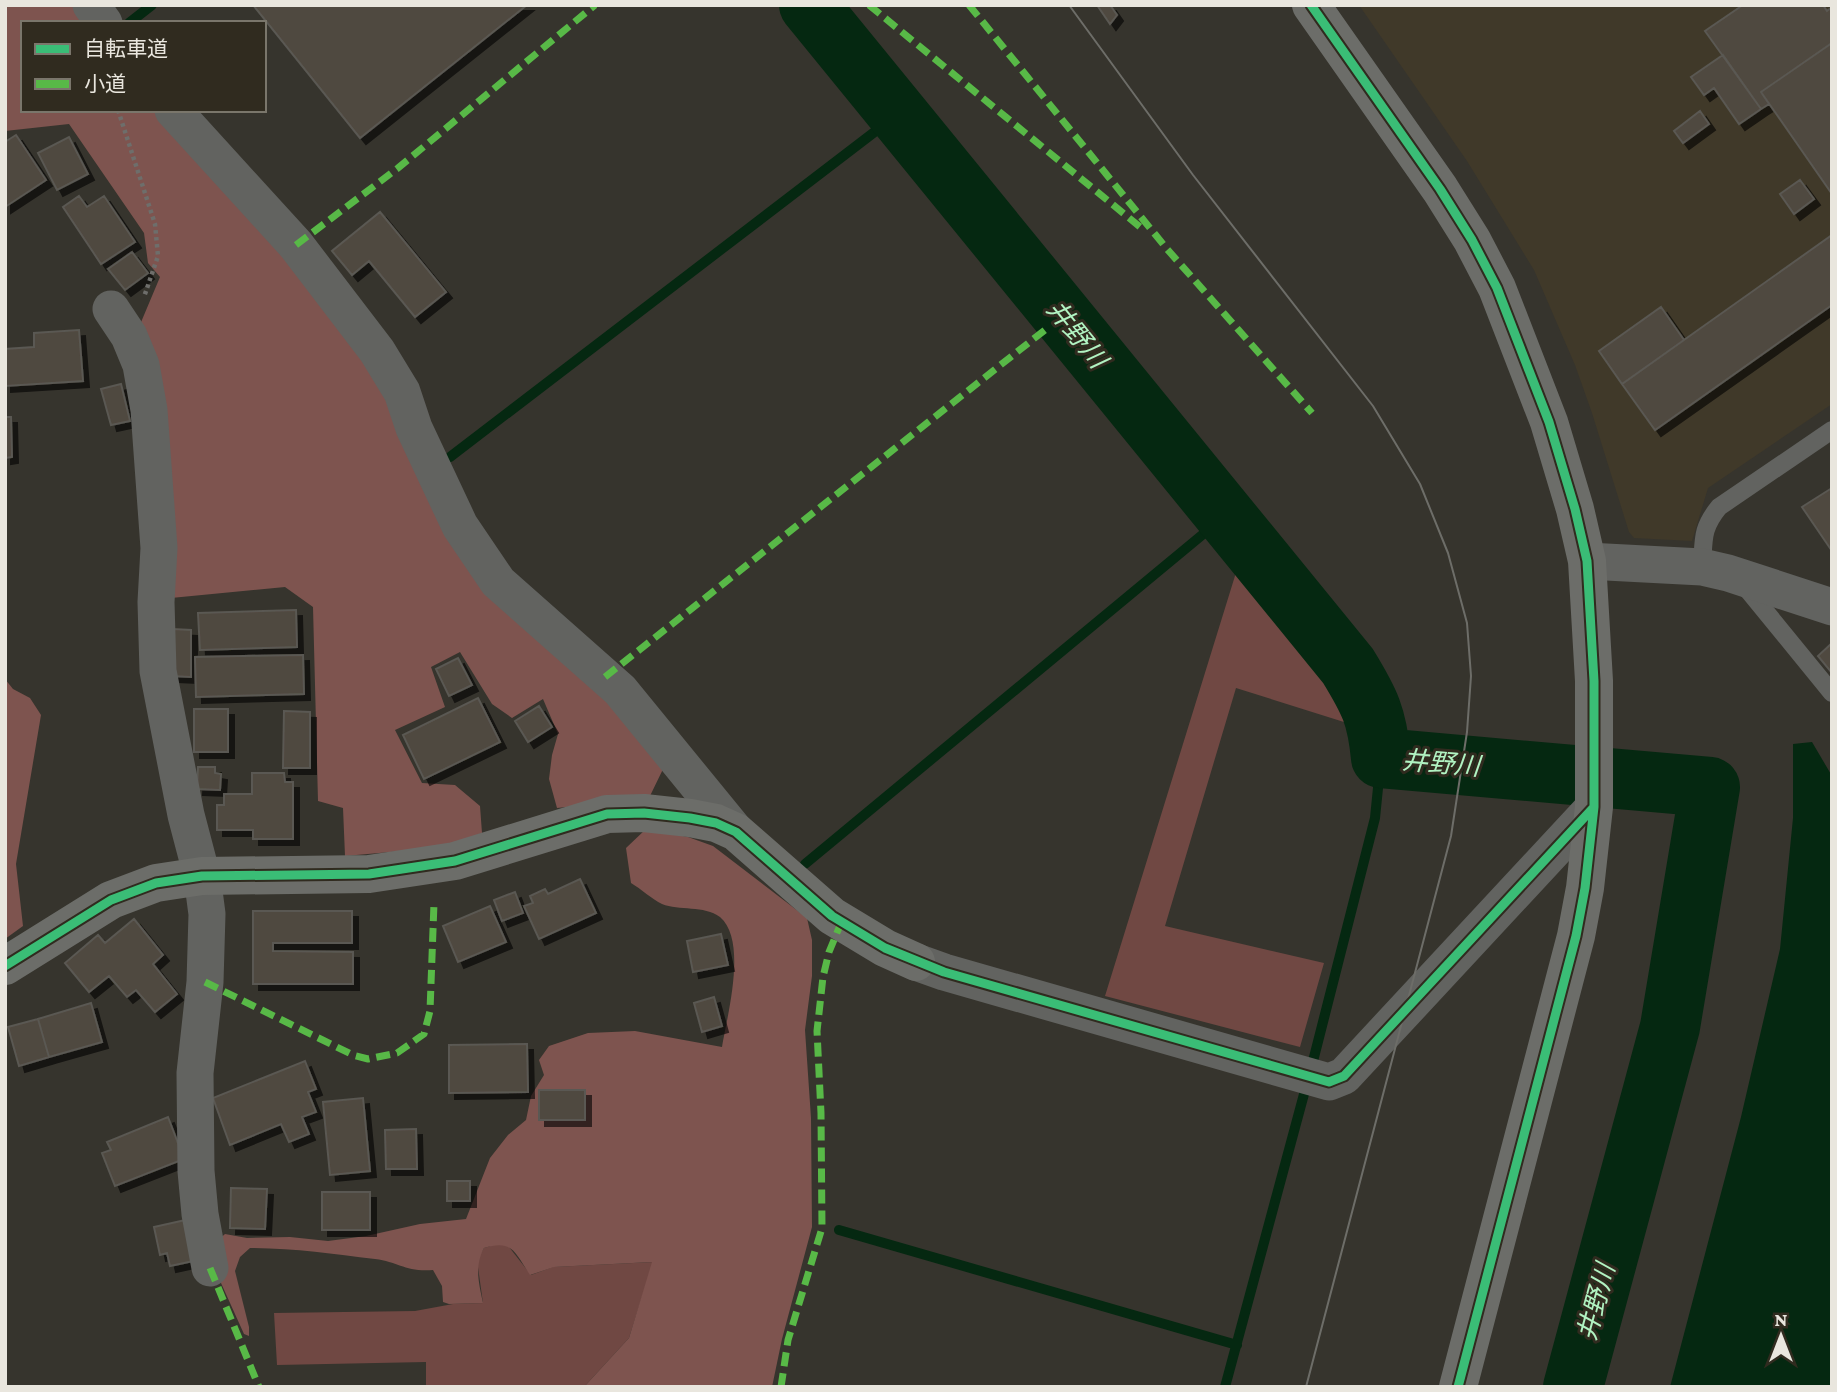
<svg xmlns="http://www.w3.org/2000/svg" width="1837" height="1392" viewBox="0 0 1837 1392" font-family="'Crimson Pro','Noto Sans JP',serif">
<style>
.built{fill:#403929}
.green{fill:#704843}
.forest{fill:#7e544f}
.water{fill:#052811}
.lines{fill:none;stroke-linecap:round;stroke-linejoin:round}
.stream{stroke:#052811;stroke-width:10}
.river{stroke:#052811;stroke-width:60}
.building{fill:#50483f;stroke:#5a5852;stroke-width:2;filter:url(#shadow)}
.path{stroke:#6e6e6b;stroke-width:4.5;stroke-dasharray:3.5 3.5;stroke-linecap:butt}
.lane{stroke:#626360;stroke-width:18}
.street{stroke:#626360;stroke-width:37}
.secondary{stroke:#6c6d69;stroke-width:38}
.tram{stroke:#6d6d68;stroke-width:2}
.quiet{stroke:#58b947;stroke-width:7;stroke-dasharray:14 7;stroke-linecap:butt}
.cycleway-casing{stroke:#302b1f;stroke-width:13}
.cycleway{stroke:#3abd76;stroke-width:9}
.labels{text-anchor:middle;stroke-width:6;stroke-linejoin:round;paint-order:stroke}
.water-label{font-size:26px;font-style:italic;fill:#b1f3c2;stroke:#302b1f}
</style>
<defs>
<filter id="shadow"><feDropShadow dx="6" dy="6" stdDeviation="0" flood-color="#0009"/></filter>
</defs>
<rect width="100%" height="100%" fill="#36342d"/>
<path class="built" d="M1359,5H1832V404L1708,488L1692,541L1634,538L1629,532L1592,413L1575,365L1534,270L1467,161Z"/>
<path class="green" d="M1243,550L1265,582L1338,668L1357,704L1363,728L1236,688L1165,926L1324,963L1300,1047L1105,996Z
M500,1243L509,1247L531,1275L553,1267L653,1262L629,1338L584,1387H426V1362L277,1365L274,1313L415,1311L453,1304L483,1303L477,1260L484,1248Z"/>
<path class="forest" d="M5,5H77L90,23H23V110H155L372,359L407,440L665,765L649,798L557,808L549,779L552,755L558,734L543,699L512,718L492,704L460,652L431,667L445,707L395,730L422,783L455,785L480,806L482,833L447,847L345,856L343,808L318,801L313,607L285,587L171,598L139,327L160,277L148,263L144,233L69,124L5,131Z
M5,679L13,689L30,698L41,715L16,864L23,926L5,939Z
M646,829L688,837L713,846L807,918L812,940V976L805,1030L811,1118L812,1227L782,1339L772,1387H584L629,1338L652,1262L554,1267L530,1275C515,1253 513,1239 484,1248C474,1267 479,1283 483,1303L449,1304L443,1302L442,1286L433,1270C405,1272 399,1262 375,1259C333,1254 293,1248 250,1248L240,1257L235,1271L249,1327V1336L244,1334L221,1283L215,1243L225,1234L247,1238L290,1237L328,1241L366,1236L420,1224L466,1219L490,1158L508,1135L526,1120L531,1096L544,1075L539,1060L549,1046L588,1033L635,1031L722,1047C727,1016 748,941 720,917C704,905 679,911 662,904C652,899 641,889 631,883L626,848Z"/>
<path class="water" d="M1812,742L1832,776V1387H1670L1741,1117L1780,949L1793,818V744Z"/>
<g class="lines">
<path class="stream" d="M129,23L152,5
M450,457L898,114
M805,864L1225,516
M1311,1069L1375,818L1381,758
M839,1230L1237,1345
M1225,1387L1307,1083"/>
<path class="river" d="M809,5L1348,666C1370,702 1377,716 1381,758L1710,787L1670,1027L1573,1387"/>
</g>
<path class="building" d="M253,5H527L360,138Z
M1097,5H1110L1117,15L1110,24Z
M1743,5H1823L1827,11L1832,7V43L1761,92L1769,104L1761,109L1705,31Z
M1832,43V194L1761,92Z
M1723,55L1761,109L1739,124L1714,88L1704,95L1691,77Z
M1700,111L1709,124L1683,143L1674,131Z
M16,135L46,180L5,207V142Z
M69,137L88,174L57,190L38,153Z
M1800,180L1814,199L1794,214L1780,194Z
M79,196L87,207L104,196L135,242L101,264L63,207Z
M380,212L446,292L415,317L369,261L352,275L332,251Z
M1832,235V305L1655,430L1622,384Z
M132,252L148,273L125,290L108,269Z
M1661,307L1684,340L1622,384L1599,351Z
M79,330L83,381L5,386V349L34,347V333Z
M121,384L130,421L111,425L101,389Z
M5,417H11L12,457L5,458Z
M1832,488V551L1802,507Z
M296,610L297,647L200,650L198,613Z
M172,629L191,630V677L172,676Z
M1831,644L1832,645V673L1818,656Z
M303,655L304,694L196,697L195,657Z
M458,658L472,685L449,696L436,669Z
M478,698L500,742L424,779L403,735Z
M539,706L552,727L528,742L515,721Z
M194,709H228V752H194Z
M284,711L310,712V768H283Z
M198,767H215V773L221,774L220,790L197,789Z
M252,773H284L285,782H293V839H253V830H217V805H224V794H252Z
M580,879L596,913L539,939L524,906L533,903L530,896L545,889L548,894Z
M515,892L523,913L502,921L494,900Z
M490,906L506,942L458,962L443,926Z
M253,911H352V943H273V951L353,952V984H253Z
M134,919L163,955L153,964L177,994L155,1012L136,990L127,997L109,976L89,992L65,963L98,935L105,943Z
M721,934L728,965L693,972L687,941Z
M714,997L722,1026L702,1032L694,1003Z
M91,1003L102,1042L49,1057L38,1019Z
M38,1019L49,1057L19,1066L8,1027Z
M527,1044L528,1092L449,1093V1045Z
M305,1061L316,1089L308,1092L316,1112L302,1117L309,1134L289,1142L281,1124L230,1145L213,1098Z
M539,1090H585V1120H539Z
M363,1098L370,1171L330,1175L323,1102Z
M168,1117L184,1159L115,1186L102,1153L111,1150L107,1142Z
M416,1129L417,1169H386L385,1130Z
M447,1181H470V1201H447Z
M231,1188L267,1189L265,1229L230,1228Z
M322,1192H370V1230H322Z
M190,1219L198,1260L170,1266L167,1253L160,1255L154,1227Z"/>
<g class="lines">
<path class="path" d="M118,110L155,224L158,256L144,297"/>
<path class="lane" d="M1702,567C1704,540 1701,529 1719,507L1832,430
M1743,584L1832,693"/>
<path class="street" d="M91,5L104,23
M173,110L296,245L377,351L402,392L414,428L460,526L498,582L620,690L736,832
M111,309L129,336L141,365L149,410L159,548L156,602L158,671L186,815L202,876L207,914L205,982L195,1073L196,1171L200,1214L210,1268
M1587,561L1702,567L1728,573L1832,607
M916,962L944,972L1329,1082L1344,1076L1594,807"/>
<path class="secondary" d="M1311,5L1440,189L1472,240L1497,288L1549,422L1575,509L1587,561L1594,681V807L1585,888L1576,936L1458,1387
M5,966L111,900L156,883L202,876L369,874L455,861L607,814L644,813L690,818L716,823L736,832L832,916L885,948L916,962"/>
<path class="tram" d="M1069,5L1193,175L1373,406L1420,484L1448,553L1467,623L1471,676L1467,732L1451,836L1306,1387"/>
<path class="quiet" d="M869,5L1145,231
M969,5L1167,249L1312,413
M296,245L398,168L595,5
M605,677L1050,326
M205,982L353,1055L368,1059L397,1053L424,1034L430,1011L434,903
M210,1268L259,1387
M781,1387L788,1340L822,1228L821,1113L817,1031L823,977L829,952L841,923"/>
<defs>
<path id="cycleway" d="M1311,5L1440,189L1472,240L1497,288L1549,422L1575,509L1587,561L1594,681V807L1585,888L1576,936L1458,1387
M5,966L111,900L156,883L202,876L369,874L455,861L607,814L644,813L690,818L716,823L736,832L832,916L885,948L944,972L1329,1082L1344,1076L1594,807"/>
</defs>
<use href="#cycleway" class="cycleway-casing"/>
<use href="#cycleway" class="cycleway"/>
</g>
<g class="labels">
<g class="water-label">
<text transform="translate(1077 334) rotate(51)" y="9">井野川</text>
<text transform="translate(1441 763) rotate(5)" y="9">井野川</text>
<text transform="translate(1596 1302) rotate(-75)" y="9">井野川</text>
</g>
</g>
<rect width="1837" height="1392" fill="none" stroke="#e9e6de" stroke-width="14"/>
<rect x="21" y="21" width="245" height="91" fill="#302b1f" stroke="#7a766b" stroke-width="2"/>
<rect x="35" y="44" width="35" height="10" fill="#3abd76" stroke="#7a766b" stroke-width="2"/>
<text x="84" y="56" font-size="21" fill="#e9e6de">自転車道</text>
<rect x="35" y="79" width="35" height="10" fill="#58b947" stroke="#7a766b" stroke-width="2"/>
<text x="84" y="91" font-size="21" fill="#e9e6de">小道</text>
<g transform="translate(1781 1336)" stroke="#302b1f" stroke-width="5" paint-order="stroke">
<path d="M0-5L12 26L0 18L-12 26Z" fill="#e9e6de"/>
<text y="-10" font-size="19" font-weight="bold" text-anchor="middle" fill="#e9e6de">N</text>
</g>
</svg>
